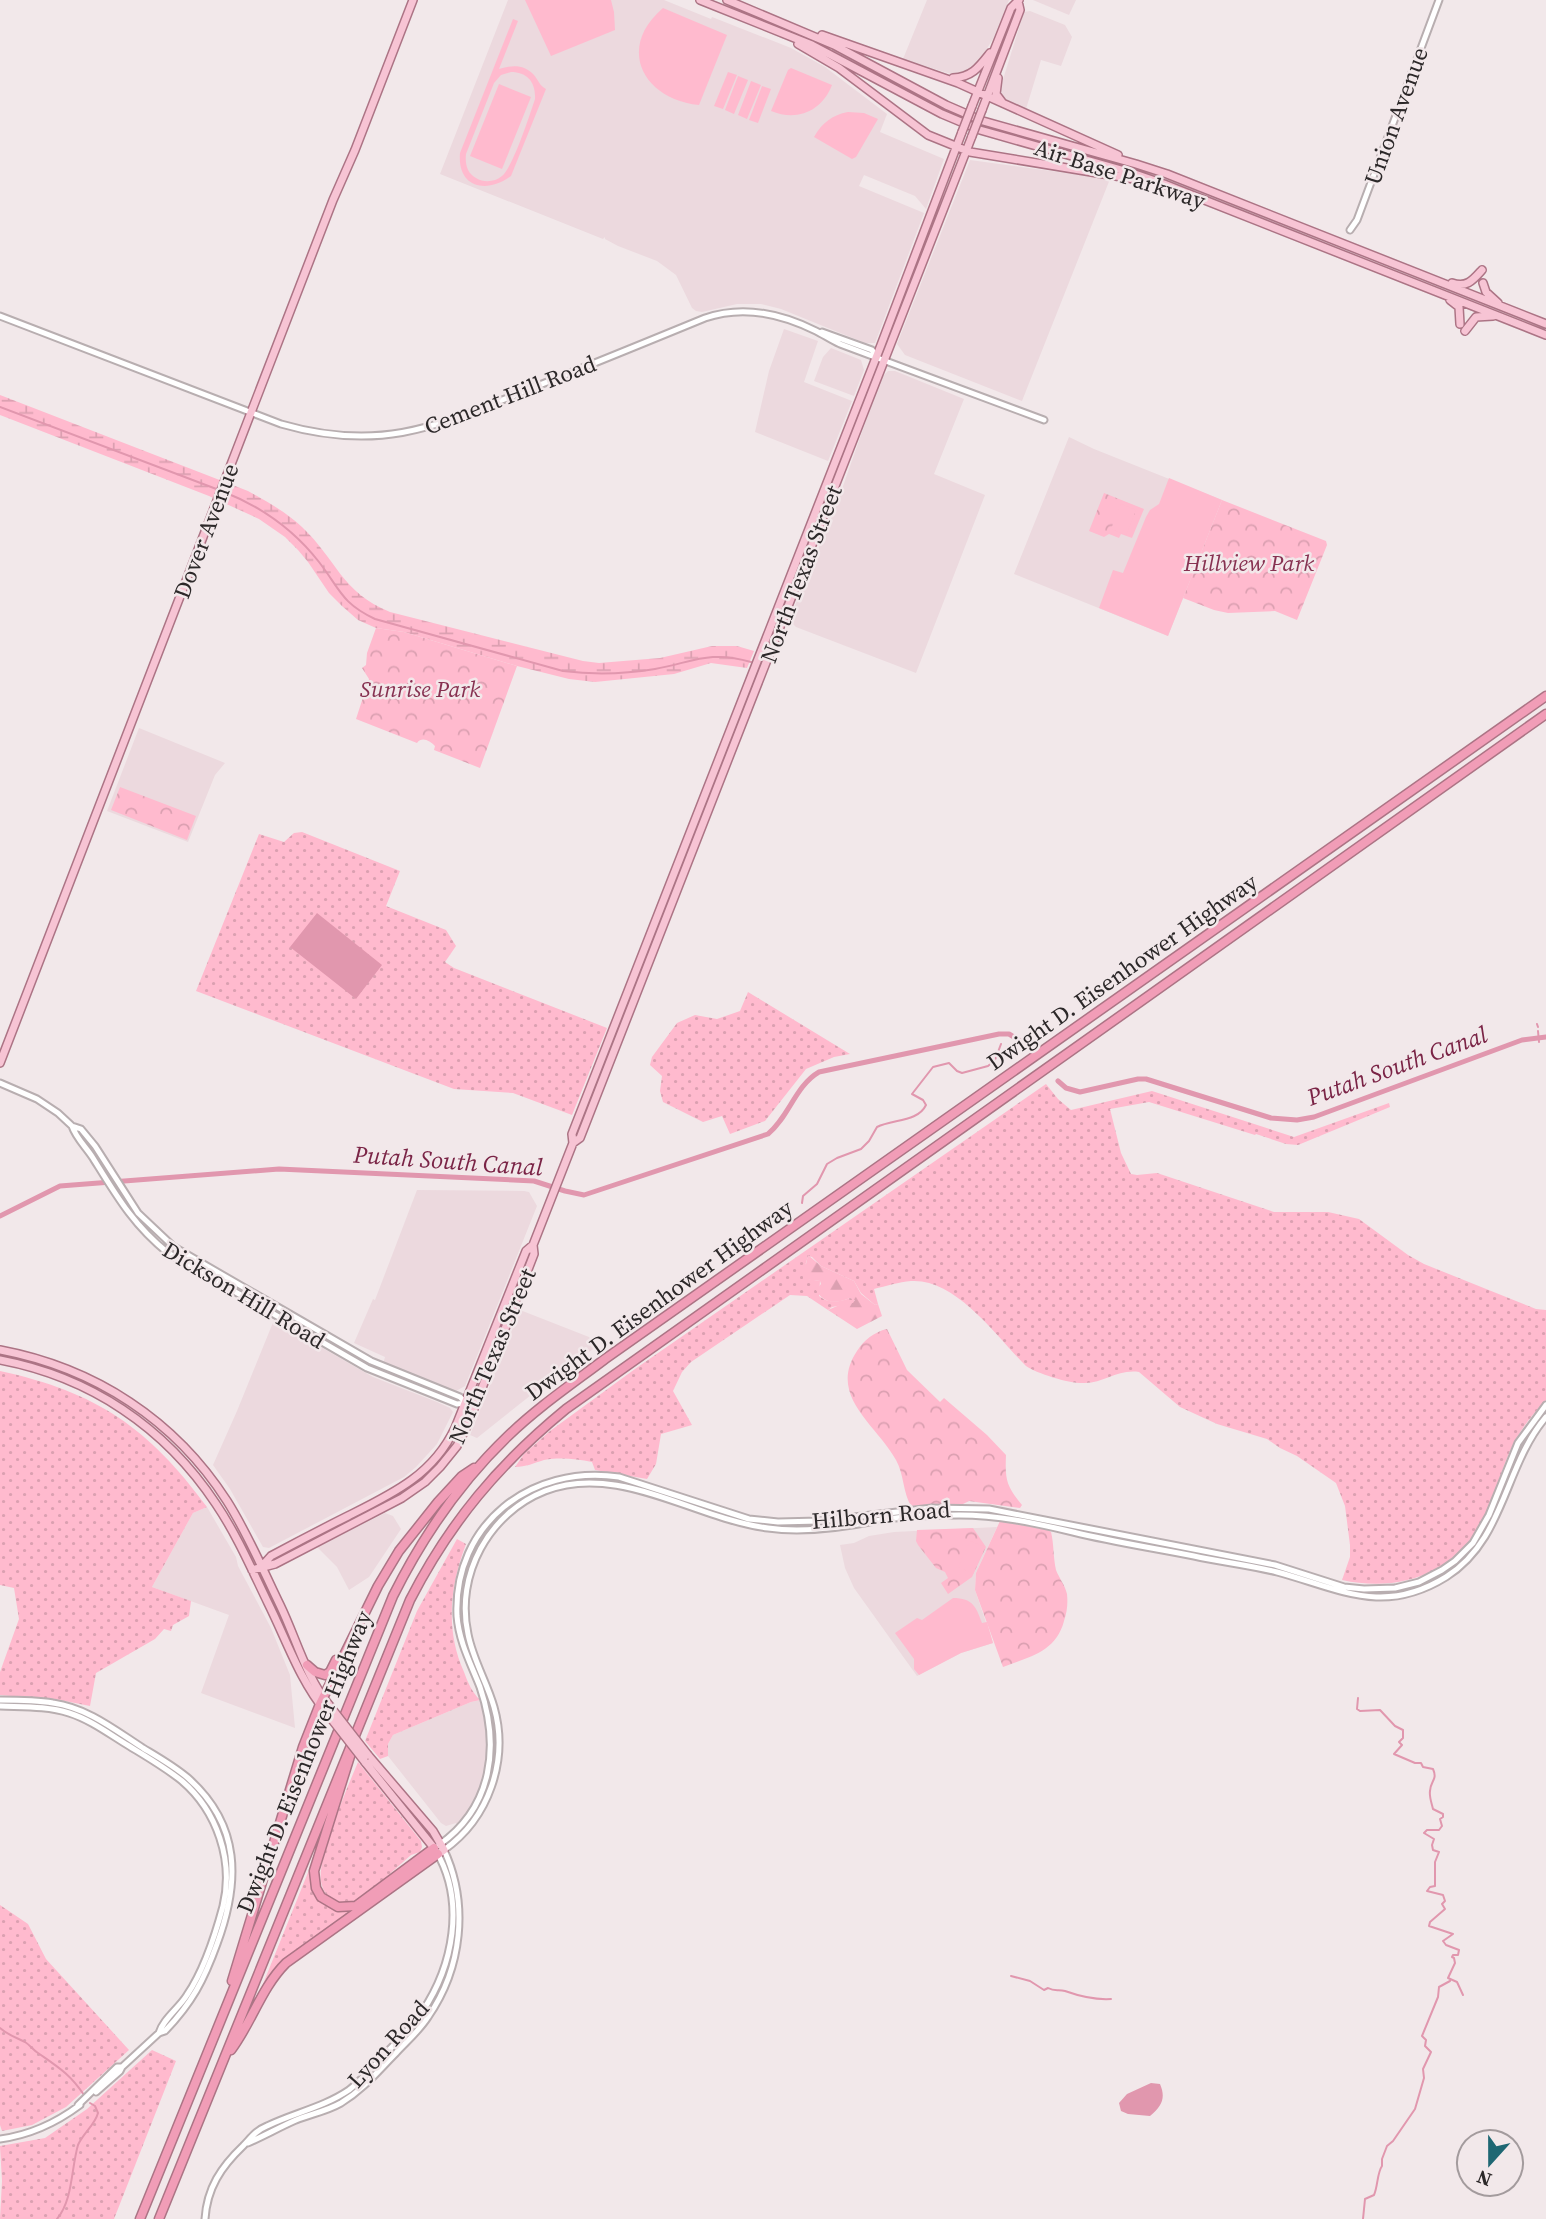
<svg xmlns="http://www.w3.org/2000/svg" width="1546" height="2219" viewBox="0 0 1546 2219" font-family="'Source Serif 4',serif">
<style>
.built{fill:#ecd9de}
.grass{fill:url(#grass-dots)}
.forest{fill:url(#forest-firs)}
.wetland{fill:url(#wetland-marsh)}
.park{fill:url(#park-crowns)}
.garden{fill:#ffbace;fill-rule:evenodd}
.water{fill:#e197ae}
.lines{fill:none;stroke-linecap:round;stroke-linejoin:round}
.stream{stroke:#e197ae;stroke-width:2}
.canal{stroke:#e197ae;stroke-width:5}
.minor-casing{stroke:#b8aeb0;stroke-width:9}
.major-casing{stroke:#ac7485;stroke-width:10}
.highway-casing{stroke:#ac7485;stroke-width:11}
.minor{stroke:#fff;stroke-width:5}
.major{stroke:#f7c4d4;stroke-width:7}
.highway{stroke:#f19db7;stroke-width:8}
.major-bridge-casing{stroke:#ac7485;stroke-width:10;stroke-linecap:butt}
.major-bridge{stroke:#f7c4d4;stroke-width:7}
.labels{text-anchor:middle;stroke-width:5;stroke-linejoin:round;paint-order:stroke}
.street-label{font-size:23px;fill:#2c2829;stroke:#f2e8ea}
.park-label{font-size:23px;font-style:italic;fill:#873151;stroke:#f2e8ea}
.water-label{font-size:24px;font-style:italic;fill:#7a2446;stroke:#f2e8ea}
</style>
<defs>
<pattern id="grass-dots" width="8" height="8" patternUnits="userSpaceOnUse" patternTransform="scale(1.75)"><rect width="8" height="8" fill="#ffbace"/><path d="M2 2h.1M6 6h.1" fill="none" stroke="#dba0b1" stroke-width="1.8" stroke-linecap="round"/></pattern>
<pattern id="forest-firs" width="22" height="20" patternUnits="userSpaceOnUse" patternTransform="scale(1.75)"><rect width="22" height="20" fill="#ffbace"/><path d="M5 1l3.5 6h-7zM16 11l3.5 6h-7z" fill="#dba0b1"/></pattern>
<pattern id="wetland-marsh" width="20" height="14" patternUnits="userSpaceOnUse" patternTransform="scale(1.75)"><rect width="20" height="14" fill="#ffbace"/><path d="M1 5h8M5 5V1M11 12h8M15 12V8" fill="none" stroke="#dba0b1"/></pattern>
<pattern id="park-crowns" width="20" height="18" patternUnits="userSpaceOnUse" patternTransform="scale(1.75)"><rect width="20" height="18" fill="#ffbace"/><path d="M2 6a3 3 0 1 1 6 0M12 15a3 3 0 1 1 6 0" fill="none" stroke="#dba0b1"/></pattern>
</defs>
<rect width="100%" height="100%" fill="#f2e8ea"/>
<path class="built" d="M508,0H664L711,19L712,17L791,48L825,67L887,114L880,132L944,159L926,209L915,196L864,175L859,186L924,213L875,343H865L781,309L761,304H737L702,312L696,311L692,308L676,275L657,261L618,246L605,239V237L603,239L440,174Z
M927,0H1009L993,39L977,64L968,71L954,75L903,59Z
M1033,0H1076L1069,15Z
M1030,11L1065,25L1072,37L1061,66L1041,60L1026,109L1004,99L1000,89L1024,12Z
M970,160L1110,179L1022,401L905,355L897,344Z
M784,329L818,341L804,382L852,401L828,461L755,432L769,371Z
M831,348L861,360L864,370L854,396L814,381L823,357Z
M888,371H895L964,399L934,474L985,495L916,673L796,627L789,620L836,506L881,378Z
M1069,437L1094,449L1222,500L1168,636L1014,574Z
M139,728L225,763L215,775L188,842L107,811Z
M417,1190L524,1191L529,1192L537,1206L465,1386L456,1391L383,1364L385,1357L354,1343L373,1299L375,1300Z
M520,1310L589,1337L596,1347L550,1380L477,1438L470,1435Z
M274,1320L373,1377L437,1402L450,1408L453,1412L437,1444L416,1467L404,1477L269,1548L263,1547L230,1489L213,1465L237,1411Z
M207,1507L236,1557L238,1566L271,1628L290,1675L295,1728L201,1693L229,1615L152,1587L193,1513Z
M385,1513L393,1516L401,1529L369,1577L349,1590L337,1567L317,1547Z
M997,1527L976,1573L975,1590L993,1643L961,1653L917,1676L854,1588L845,1568L840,1545L854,1543L869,1536L894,1532Z
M480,1700L487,1723L488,1752L483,1781L477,1796L461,1821L457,1825L456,1823L446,1826L441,1823L388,1756V1744L393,1735L471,1702Z"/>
<path class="grass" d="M302,832L400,871L386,906L446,930L456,946L445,962L454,968L607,1028L572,1115L513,1093L454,1089L196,991L259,834L284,842L294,833Z
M748,992L850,1054L834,1057L806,1069L765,1121L730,1134L722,1116L703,1122L663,1102L660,1091L662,1076L650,1065L652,1057L677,1023L695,1015L717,1019L740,1011Z
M1046,1084L1058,1099L1071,1110L1152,1091L1294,1137L1389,1103L1390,1107L1298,1145L1286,1144L1256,1134L1255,1135L1149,1102L1110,1109L1121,1153L1131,1174L1137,1175L1157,1173L1274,1212H1328L1359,1219L1408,1255L1424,1264L1536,1309L1546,1310V1400C1534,1413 1522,1427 1514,1443C1501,1467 1496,1495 1484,1519C1456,1573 1400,1593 1342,1580L1350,1557V1545L1345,1506L1336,1483L1297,1456L1280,1448L1267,1439L1217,1424L1180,1407L1139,1372C1118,1369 1104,1383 1085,1383C1070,1384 1038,1374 1026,1366C997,1337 956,1278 911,1281C899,1282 886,1286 874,1289L878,1304L875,1305L861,1293L854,1281L821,1266L812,1257L808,1256L803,1273L808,1279L820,1281L819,1296C829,1304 839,1302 850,1298L855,1299L854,1303L832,1307L828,1310L807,1296L790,1295L691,1362L682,1372L673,1391L692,1425L661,1434L656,1464L647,1479L595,1470L592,1462C576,1459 561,1457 544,1460C534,1463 526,1467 515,1467L524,1454L550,1431L635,1369Z
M0,1371C97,1392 149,1428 207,1507L193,1513L152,1587L191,1601L189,1616L173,1625L171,1631L164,1629L155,1639L96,1673L90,1706L65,1701L0,1695V1672L19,1619L14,1588L0,1585Z
M457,1539L466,1544C450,1586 445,1630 464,1672C468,1683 472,1692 480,1700L471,1702L393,1735L388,1744V1756L380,1759L365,1741L417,1611Z
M358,1762L421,1841L422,1847L420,1852L411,1855L358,1902C341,1905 324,1901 321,1881C317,1858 348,1786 358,1762Z
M311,1865L312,1883L336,1909L346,1911L359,1909L289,1958L263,1990L261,1989Z
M0,1905L28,1924L46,1959L129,2050L66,2107L32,2125L2,2131L0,2125Z
M152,2050L176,2061L114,2219H0L2,2181L0,2146L45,2138L87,2109Z"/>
<path class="forest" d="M808,1255L821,1266L854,1281L861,1294L875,1305L878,1304L882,1316L857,1329L828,1310L844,1303H853L855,1300L850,1298C836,1304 824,1304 816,1290L821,1284L820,1281L803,1279V1273L799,1270V1266L806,1264Z"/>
<path class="wetland" d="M0,395L248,491C266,501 286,512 302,527C337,560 341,592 390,612L583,661L599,663L660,658L712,646H737L754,651L747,668L711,663L674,674L595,682L569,679L517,666L404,632L376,628L358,620L342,606L329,593L308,562L298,550L285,537L259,519L209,496L0,415Z"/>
<path class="park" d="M1104,493L1144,509L1132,538L1121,534L1119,538L1109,534L1104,537L1089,531Z
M1222,500L1326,541L1327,545L1297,620L1275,611L1228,613L1214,610L1183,598Z
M376,628L404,632L517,666L480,768L434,750L435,746C430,741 422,736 417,743L356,719L369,679L362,668L366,665L367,653Z
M120,787L196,816L187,840L111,810Z
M887,1329L907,1370L940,1402L944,1398L987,1435L1006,1455C1005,1479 1006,1486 1022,1505L1020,1508L969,1501L963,1504L911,1506C903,1493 904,1474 896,1460C877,1425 827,1396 857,1351C864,1340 874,1332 887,1329Z
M1000,1521L1048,1530L1051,1532C1054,1544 1053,1557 1056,1570C1059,1578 1065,1585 1067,1594C1068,1604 1067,1612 1064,1621C1056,1652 1029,1657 1003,1667L975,1590L976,1573Z
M973,1528L986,1547L972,1577L948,1594L941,1583L948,1578L945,1572L936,1568L918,1545L916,1541L917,1530Z"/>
<path class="garden" d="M525,0H611L614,12L615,30L551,56Z
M663,8L727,35L699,105C643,99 616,48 663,8Z
M513,19L518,21L499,69C512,65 524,64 534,75C539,81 539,85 546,89L511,176C487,194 457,188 460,153ZM511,72C527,72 536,82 535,99C530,114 513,167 502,176C495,182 484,183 476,178C467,173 465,164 466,154L494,83L501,75Z
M791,68L832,85C822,111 797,122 771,111L788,70Z
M728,72L737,75L723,109L714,106Z
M738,76L748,80L734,114L725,110Z
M751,81L761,85L747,119L738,115Z
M499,84L531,97L502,169L470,156Z
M762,86L771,89L758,123L749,120Z
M848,112L864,113L878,119L856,157L852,159L814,137C822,123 832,115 848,112Z
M1169,478L1222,500L1168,636L1099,608L1113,570L1123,573L1146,517L1150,510L1159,504Z
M1121,504L1136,510L1126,535L1111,529Z
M970,1541L985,1547L973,1574L958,1567Z
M953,1598C973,1598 976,1607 982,1623L987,1622L993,1643L961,1653L919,1675L914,1669V1659L895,1633L917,1618L922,1620Z"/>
<path class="water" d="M317,913L382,965L356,999L290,947Z
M1151,2083L1160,2084C1166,2098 1162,2106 1150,2116L1128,2114L1121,2111L1119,2103L1127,2094Z"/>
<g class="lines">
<path class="stream" d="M0,407L219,490
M224,492C262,507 294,530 319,562C340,589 341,603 375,619L563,671C594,675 625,674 655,669C693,662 710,650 751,662
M1537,1024L1538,1027
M1538,1031L1539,1042
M802,1203L803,1196L817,1184L827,1164L837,1158L861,1149L869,1141L877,1127C893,1119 918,1122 926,1105L923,1100L912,1094L933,1067L949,1063L957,1071L962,1073L988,1066L995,1060L1001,1044
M1358,1698L1357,1709L1360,1711L1380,1710L1395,1726L1403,1730V1738L1399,1742L1402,1745L1394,1754L1415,1763H1421L1423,1767L1433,1769C1438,1780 1430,1781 1430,1791C1429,1797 1432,1804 1433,1809L1443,1814V1817L1440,1819L1442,1826L1439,1830H1427L1424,1833L1434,1839L1432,1845L1433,1850L1439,1852L1435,1862V1886L1430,1887L1427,1891L1443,1895L1445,1901L1442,1904L1445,1909L1430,1922L1429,1926L1453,1934L1443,1941L1446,1945L1459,1950L1458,1955H1453L1452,1957L1454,1958L1455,1963L1448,1978L1457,1982L1463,1995
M1011,1976L1030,1981L1044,1990L1048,1988C1055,1992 1058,1989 1065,1991C1079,1996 1095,2000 1111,1999
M0,2028C8,2035 15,2037 25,2042C30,2045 33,2050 38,2053C58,2067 70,2074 84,2095
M57,2219C73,2200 71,2169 78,2145C83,2133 95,2125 98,2113L95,2106L90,2103
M1363,2219L1365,2199L1374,2195C1378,2186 1377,2173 1382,2166V2159L1387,2146L1393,2141L1415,2109L1424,2078L1423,2069L1431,2052L1425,2046L1426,2040L1422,2036L1438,1997L1439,1987L1450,1981"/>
<path class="canal" d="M1058,1081L1066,1088L1080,1092L1138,1079H1146L1271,1118L1297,1120L1314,1117L1522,1040L1546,1037
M0,1216L60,1186L279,1169L534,1181L565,1191L584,1195L768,1134C789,1117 795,1086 819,1072L999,1034H1009L1022,1042"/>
<defs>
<path id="minor" d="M1350,230L1357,220L1439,0
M0,316L281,424C385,454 442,424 537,386C593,364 649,341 705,318C743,305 780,313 816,331C824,335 831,340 840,344L1044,420
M822,332L872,350L876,356
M0,1083L37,1099L58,1113L72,1126L81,1129L95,1146L138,1213L174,1247L371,1361L460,1397L466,1403L475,1406
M72,1126C76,1138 86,1147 93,1158C116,1195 133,1225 168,1253L367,1368L457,1404L466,1403
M0,1700C18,1700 36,1700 53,1703C88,1708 115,1730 143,1748C158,1757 174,1766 188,1778C241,1825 240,1882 217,1944C204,1980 192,2003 165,2031L159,2033L122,2067H117L78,2105
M0,1706C23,1707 47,1706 69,1713C91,1720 109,1734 129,1746C147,1757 166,1768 182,1781C217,1811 234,1861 223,1906C215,1936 204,1970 187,1995C179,2008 163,2019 159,2033
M439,1845C493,1807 500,1746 480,1687C471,1664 459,1642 457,1616C453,1524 531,1464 619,1477L749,1519L778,1522L819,1521L932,1508L989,1509L1275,1565L1344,1587L1364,1589L1395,1588L1419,1582L1442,1570L1455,1561L1473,1543L1489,1515L1518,1443L1546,1405
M96,2092L120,2071L122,2067
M0,2139C30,2135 56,2123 80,2105
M248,2143C264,2136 280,2127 296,2120C311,2114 327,2111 341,2103C364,2089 378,2071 396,2053C407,2041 419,2031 428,2017C462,1968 469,1904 444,1850C489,1818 509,1760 494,1707C487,1682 473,1660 468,1634C455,1575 489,1513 545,1491C618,1462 695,1519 768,1528C803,1533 840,1528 875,1521C902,1516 932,1515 959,1515C998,1515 1035,1523 1073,1532C1113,1542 1154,1548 1194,1556C1221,1562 1250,1565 1277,1572C1340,1589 1383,1616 1446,1577C1505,1540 1504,1466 1546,1417
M205,2219C207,2188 221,2167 243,2146C251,2138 255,2131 267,2126C294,2113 324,2107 349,2090C363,2079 375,2065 387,2052C399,2040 412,2027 422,2012C453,1966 466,1902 436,1851"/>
<path id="major" d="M700,0L812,45L942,114L980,130L1132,173L1164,184L1546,335
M727,0L834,45L946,105L983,121L1136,164L1167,174L1546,324
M822,35L958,83L1118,155
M798,44L839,68L928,135L970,152L1140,180
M953,78C972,77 979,67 990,53
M998,78L996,94L1002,102
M972,106L1011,8L1019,0
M982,110L1020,10L1018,1
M1452,283C1467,288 1473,280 1482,270
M1483,283L1486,292L1498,303
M1450,300L1459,307L1460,324
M1465,331L1476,317L1493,316
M0,1063L333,200L355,150L413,0
M573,1143L580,1138L972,136
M0,1350C95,1368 175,1420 227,1501C248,1534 263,1570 280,1605C296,1638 306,1677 329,1705
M0,1360C90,1377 165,1427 216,1504C237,1535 252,1570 268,1603C286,1639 300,1681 326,1712
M262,1566L271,1556C297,1542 322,1529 348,1516C392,1494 433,1475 455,1428L526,1251L533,1245
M252,1570L275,1564L402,1498L425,1482L440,1467L457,1446L468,1424L534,1254L533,1245L573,1143L572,1134L881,345L962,132
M368,1755L433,1831L444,1850L438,1854
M365,1762L434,1848"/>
<path id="highway" d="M307,1665L315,1672L325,1675L330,1672L336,1660
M351,1753L314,1871L316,1888L321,1897L338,1907L356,1906L434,1848
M232,1981L303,1747L320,1704L378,1586L399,1551L438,1502L462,1476L474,1468
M231,2050C252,2022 261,1988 286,1963L438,1854
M140,2219L393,1596C423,1536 460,1482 508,1436C538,1407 572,1384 605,1359L1546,696
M159,2219L410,1600C450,1522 499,1464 566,1409L1546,714"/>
</defs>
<use href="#minor" class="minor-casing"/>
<use href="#major" class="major-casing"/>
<use href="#highway" class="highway-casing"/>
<use href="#minor" class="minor"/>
<use href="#major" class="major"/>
<use href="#highway" class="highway"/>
<defs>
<path id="major-bridge" d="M962,132L972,106
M972,136L982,110
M329,1705L368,1755
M326,1712L365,1762"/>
</defs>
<use href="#major-bridge" class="major-bridge-casing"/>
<use href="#major-bridge" class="major-bridge"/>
</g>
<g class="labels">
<g class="street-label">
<text transform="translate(1396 116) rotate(-70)" y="8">Union Avenue</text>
<text transform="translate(1120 174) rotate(18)" y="8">Air Base Parkway</text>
<text transform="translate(510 395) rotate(-21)" y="8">Cement Hill Road</text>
<text transform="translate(206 531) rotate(-69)" y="8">Dover Avenue</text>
<text transform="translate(801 574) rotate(-69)" y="8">North Texas Street</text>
<text transform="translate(1122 972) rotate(-35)" y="8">Dwight D. Eisenhower Highway</text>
<text transform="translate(244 1295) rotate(31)" y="8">Dickson Hill Road</text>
<text transform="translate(659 1300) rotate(-36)" y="8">Dwight D. Eisenhower Highway</text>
<text transform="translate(492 1356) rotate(-67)" y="8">North Texas Street</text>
<text transform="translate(881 1515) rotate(-5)" y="8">Hilborn Road</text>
<text transform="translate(304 1762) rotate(-68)" y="8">Dwight D. Eisenhower Highway</text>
<text transform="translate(388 2044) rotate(-48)" y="8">Lyon Road</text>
</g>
<g class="park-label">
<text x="1249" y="571">Hillview Park</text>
<text x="420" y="697">Sunrise Park</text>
</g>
<g class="water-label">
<text transform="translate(1397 1066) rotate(-20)" y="8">Putah South Canal</text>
<text transform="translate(448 1161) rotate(4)" y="8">Putah South Canal</text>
</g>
</g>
<g transform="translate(1490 2163) rotate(201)"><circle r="33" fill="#f2e8ea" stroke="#a39b9d" stroke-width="2"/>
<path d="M0-5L12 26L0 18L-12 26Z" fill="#1e6773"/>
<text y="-10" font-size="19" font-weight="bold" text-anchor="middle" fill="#2c2829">N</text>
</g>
</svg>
